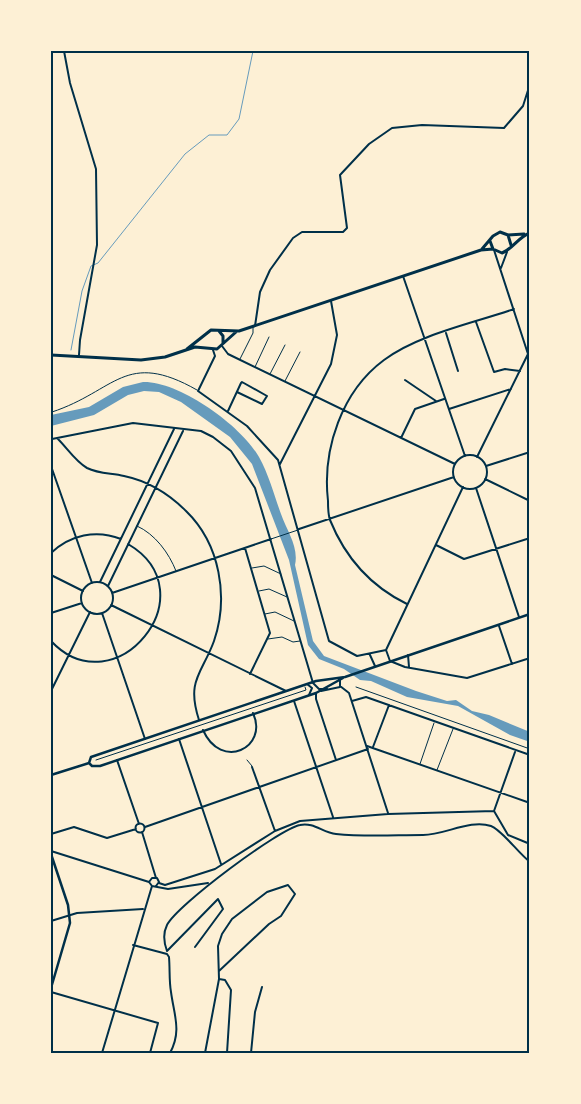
<svg xmlns="http://www.w3.org/2000/svg" width="581" height="1104" viewBox="0 0 581 1104" font-family="'Roboto Condensed',sans-serif">
<style>
.water{fill:#669bbc}
.lines{fill:none;stroke-linecap:round;stroke-linejoin:round}
.stream{stroke:#669bbc;stroke-width:1}
.service{stroke:#003049;stroke-width:1}
.pedestrian{stroke:#003049;stroke-width:1}
.minor{stroke:#003049;stroke-width:2}
.secondary{stroke:#003049;stroke-width:2.5}
.primary{stroke:#003049;stroke-width:3}
.neatline{fill:none;stroke:#003049;stroke-width:2}
</style>
<rect width="100%" height="100%" fill="#fdf0d5"/>
<path class="water" d="M143,382C179,381 241,425 259,457C269,475 274,495 281,514C287,531 299,547 295,565L313,641L324,656L416,691L447,701L456,700L472,711L489,715L530,732V742L510,735L458,706L407,697L371,681L360,680L344,669L319,659L308,645L289,560L252,464L230,437L181,402L159,392L144,391L128,395L94,415L51,426V415L89,407L123,387Z"/>
<g class="lines">
<path class="stream" d="M71,350L82,291L91,266L98,263L185,154L209,135H227L239,119L253,51"/>
<path class="service" d="M240,359L253,333V326
M255,367L269,337
M270,374L285,345
M285,381L300,352
M137,526C155,534 169,553 176,571
M252,568L264,566L281,574
M259,591L269,589L287,597
M265,614L275,612L294,621
M268,639L282,637L293,642L300,641"/>
<path class="pedestrian" d="M52,412C116,391 125,349 197,390
M271,539L298,530
M356,687L530,749
M96,760L306,690L305,687
M247,760L252,766
M420,764L434,723
M437,770L453,729"/>
<path class="minor" d="M64,51L70,83L96,169L97,245L80,340L79,355
M501,268L507,252
M403,276L465,456
M476,322L494,372L505,369L520,371
M255,326L260,292L270,270L293,238L302,232H343L347,228L340,175L369,144L392,128L422,125L504,128L523,106L530,84
M446,333L458,371
M222,346L228,354L455,464
M213,350L215,356L198,391L247,426L278,460L329,641L357,656L386,650
M405,380L436,401
M449,409L511,389
M228,411L241,383L242,382L267,396L262,404L237,392
M51,412V413
M51,419V442
M401,438L415,409L444,399
M52,439L133,423L201,431L213,437L231,451L255,488L313,683L319,689H327
M58,439C67,448 76,462 87,468C99,474 111,473 124,476C148,481 169,494 186,511C220,544 229,597 214,641C202,674 186,680 199,720
M453 472a17 17 0 1 1 34 0a17 17 0 1 1-34 0Z
M477,457L528,354L494,250
M280,464L331,364L337,335L331,301
M51,466L92,583
M486,466L530,452
M485,479L530,501
M463,487L386,650L390,661L405,667L467,678L530,658
M476,488L519,617
M299,529L454,477
M436,545L464,559L530,538
M245,548L270,633L250,674
M51,553C70,535 96,529 121,539
M51,575L83,591
M100,582L174,429
M81 598a16 16 0 1 1 32 0a16 16 0 1 1-32 0Z
M108,586L183,431
M112,593L271,539
M407,604C370,586 345,557 330,520C328,514 328,506 328,501C322,449 342,391 384,360C419,334 474,323 514,309
M111,605L286,691
M51,613L82,603
M102,613L145,739
M499,626L512,664
M51,641C115,709 211,593 128,544
M370,655L375,666
M408,655L409,667
M340,680V686L349,693L388,813
M307,684L312,688L309,695
M51,691L90,612
M321,691L340,687
M316,693V699L336,760
M294,701L333,817
M352,701L366,697L530,755
M203,730C221,771 269,748 253,713
M179,739L221,864
M367,746L530,803
M373,747L389,705
M117,760L139,824
M252,767L275,831
M494,811L515,752
M494,811L508,835L530,844
M135.5 828a4.5 4.5 0 1 1 9 0a4.5 4.5 0 1 1-9 0Z
M145,827L368,749
M142,832L156,878
M51,834L74,827L107,838L136,829
M51,851L149,882
M149,882L152,886L168,889L208,883
M149,882L152,878H157L159,882L156,886
M159,883L165,885L215,869L275,831L300,821L388,814L494,811
M51,921L77,913L143,909
M133,945L167,954L169,957C170,969 169,981 171,992C174,1015 182,1031 170,1053
M167,951C164,943 163,933 167,925C177,905 279,829 300,825C314,822 323,833 336,834C364,837 395,835 423,835C445,835 470,819 491,826C502,830 519,854 530,862
M167,951L218,899L223,909L195,947
M219,979L225,980L231,990L227,1053
M51,992L158,1023L150,1053
M102,1053L152,886
M205,1053L219,979L218,946L222,934L232,919L267,892L288,885L295,894L281,916L269,924L219,971
M251,1053L255,1012L262,987"/>
<path class="secondary" d="M89,763L91,757L316,681L345,677L530,614
M51,775L89,763L92,766H100L316,693L343,678
M51,854L68,905L70,923L51,988"/>
<path class="primary" d="M508,235L524,234
M490,241L493,249L502,253C513,249 518,237 530,233
M482,249L493,236L500,232L508,235L511,245
M219,331L223,336V343
M187,349L211,330L239,331L481,250L493,249
M51,355L141,360L165,357L195,347L217,349L236,332"/>
</g>
<rect width="581" height="1104" fill="none" stroke="#fdf0d5" stroke-width="105"/>
<rect x="52" y="52" width="476" height="1000" class="neatline"/>
</svg>
